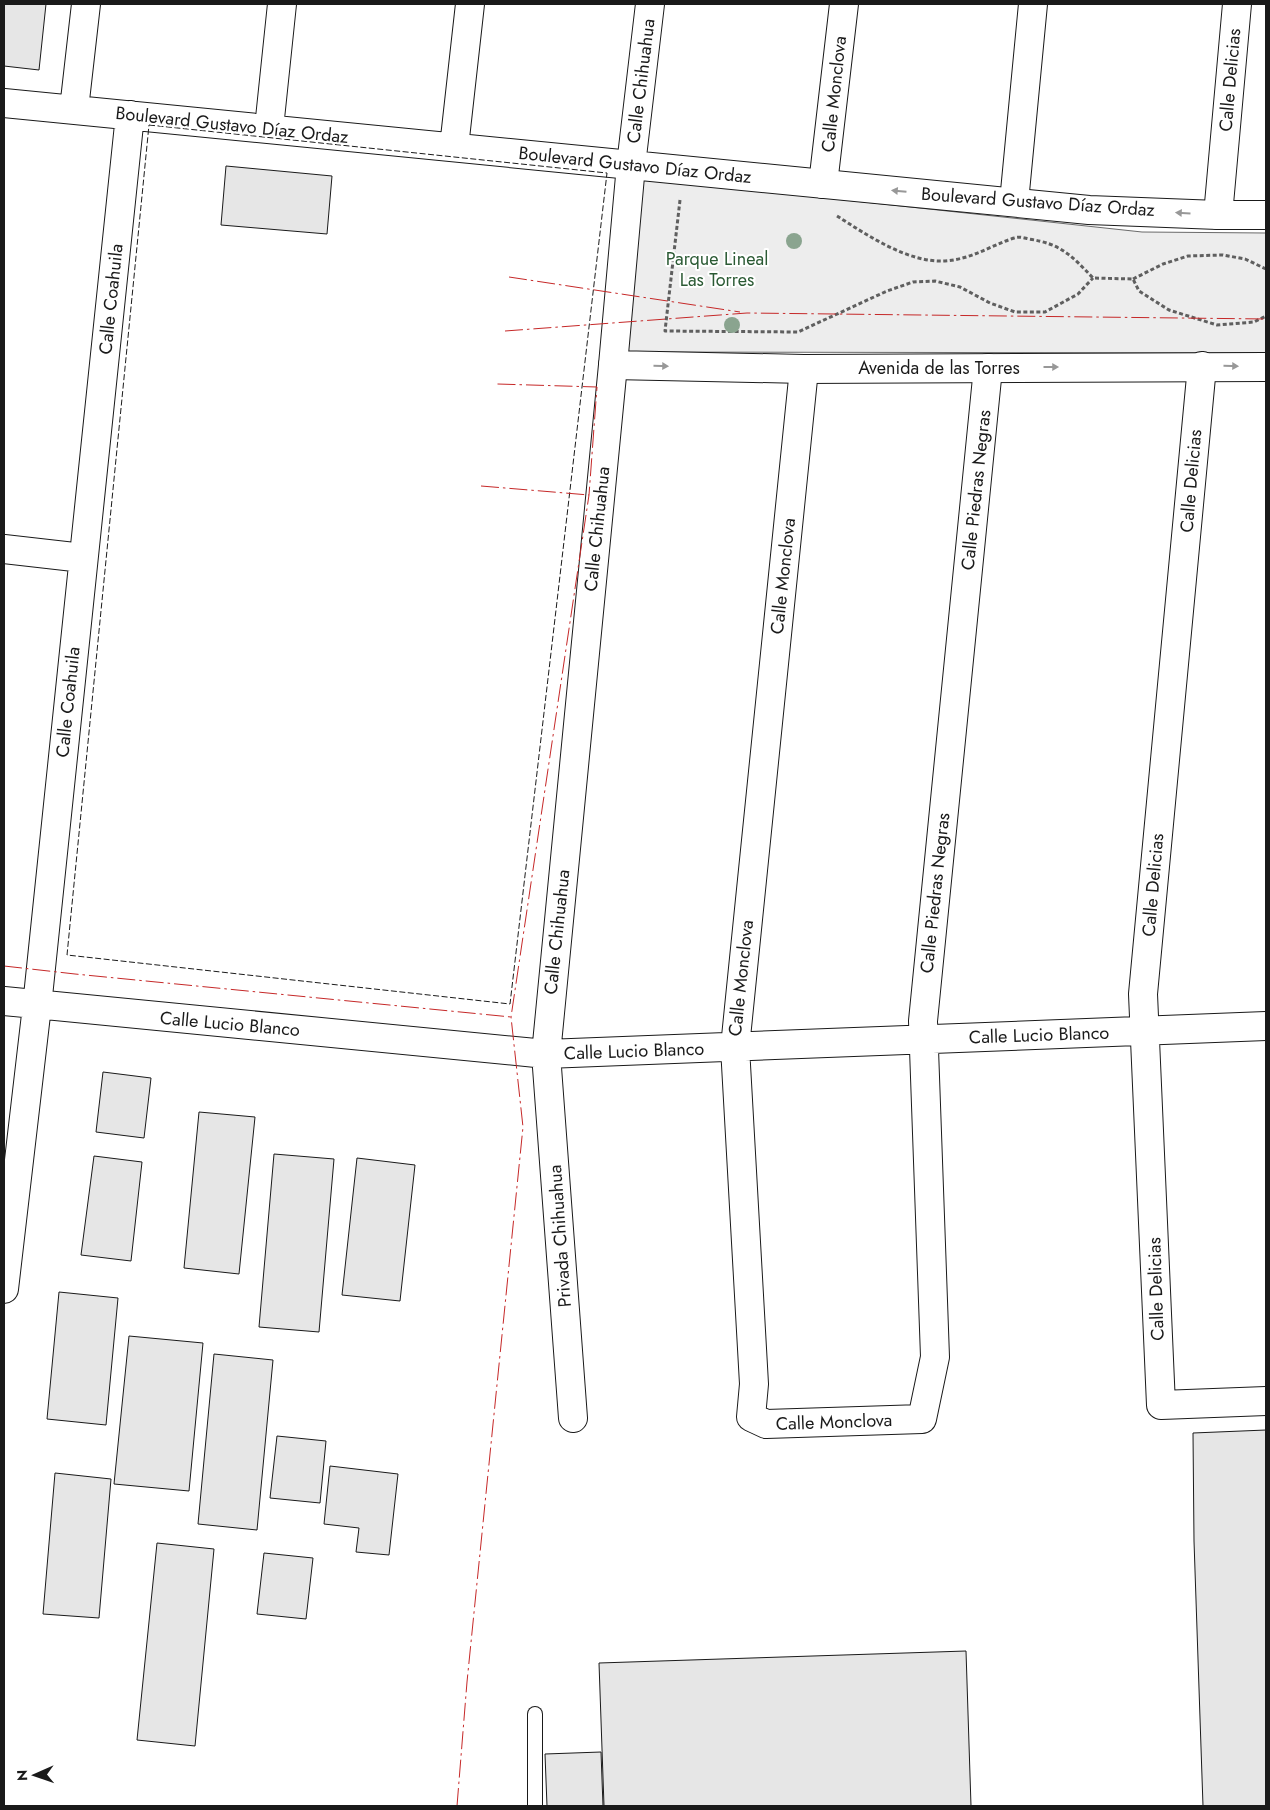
<svg xmlns="http://www.w3.org/2000/svg" width="1270" height="1810" viewBox="0 0 1270 1810" font-family="Jost,sans-serif">
<style>
.built{fill:#ededed;stroke:#6a6a6a}
.building{fill:#e6e6e6;stroke:#1a1a1a}
.lines{fill:none;stroke-linecap:round;stroke-linejoin:round}
.service-casing{stroke:#1a1a1a;stroke-width:16}
.minor-casing{stroke:#1a1a1a;stroke-width:30}
.tertiary-casing{stroke:#1a1a1a;stroke-width:30}
.path{stroke:#5f5f5f;stroke-width:3;stroke-dasharray:4 2.5;stroke-linecap:butt}
.service{stroke:#fff;stroke-width:14}
.minor{stroke:#fff;stroke-width:28}
.tertiary{stroke:#fff;stroke-width:28}
.fence{stroke:#1a1a1a;stroke-width:1;stroke-dasharray:6 2.5;stroke-linecap:butt}
.power{stroke:#c62828;stroke-width:1;stroke-dasharray:18 4 2.5 4;stroke-linecap:butt}
.tree{fill:#8aa48f}
.oneway{fill:#989898}
.labels{text-anchor:middle;stroke-width:4;stroke-linejoin:round;paint-order:stroke}
.street-label{font-size:18px;fill:#1a1a1a;stroke:#fff}
.park-label{font-size:18px;fill:#2b5a34;stroke:#fff}
</style>
<rect width="100%" height="100%" fill="#fff"/>
<path class="built" d="M641,178L1142,232L1266,233V353L626,352Z"/>
<path class="building" d="M4,4H46L39,70L4,66Z
M226,166L332,176L327,234L221,225Z
M103,1072L151,1078L144,1138L96,1132Z
M199,1112L255,1117L239,1274L184,1268Z
M274,1154L334,1159L319,1332L259,1327Z
M94,1156L142,1162L131,1261L81,1255Z
M357,1158L415,1165L400,1301L342,1295Z
M59,1292L118,1298L106,1425L47,1419Z
M129,1336L203,1343L189,1491L114,1484Z
M214,1354L273,1360L257,1530L198,1524Z
M1266,1430V1806H1203L1194,1541L1193,1433Z
M277,1436L326,1441L320,1503L270,1498Z
M330,1466L398,1474L389,1555L356,1552L359,1528L324,1524Z
M55,1473L111,1479L99,1618L43,1614Z
M157,1543L214,1549L195,1746L137,1740Z
M264,1553L313,1558L306,1619L257,1614Z
M966,1651L971,1806H604L599,1663Z
M601,1752L603,1806H547L545,1754Z"/>
<g class="lines">
<defs>
<path id="service" d="M535,1714V1806"/>
<path id="minor" d="M4,103L631,165
M74,109L86,4
M269,128L282,4
M454,147L470,4
M823,184L844,4
M1014,202L1033,4
M1218,215L1237,4
M1202,366L1143,994L1161,1405L1266,1401
M804,369L735,1047L754,1384L751,1417L766,1424L922,1419L935,1357L923,1021L988,368
M4,549L83,558
M4,1001L546,1054L1266,1026
M4,1289L37,1006L130,115
M573,1418L546,1054L613,365"/>
<path id="tertiary" d="M650,4L631,165L613,365L804,369L1266,367
M631,165L1089,210L1218,215H1266"/>
</defs>
<use href="#service" class="service-casing"/>
<use href="#minor" class="minor-casing"/>
<use href="#tertiary" class="tertiary-casing"/>
<path class="path" d="M680,200L665,331L798,332L887,291L913,282L935,281L960,287L990,303L1015,312H1045L1078,294L1093,278
M837,216C867,235 908,263 945,261C972,259 990,246 1014,238C1019,236 1024,238 1029,239C1061,244 1071,255 1093,278L1133,279L1139,291L1169,310L1217,325L1254,322L1266,316
M1133,279L1163,264L1188,256L1223,255L1245,259L1266,269"/>
<use href="#service" class="service"/>
<use href="#minor" class="minor"/>
<use href="#tertiary" class="tertiary"/>
<path class="fence" d="M149,125L607,173L510,1004L67,955Z"/>
<path class="power" d="M509,277L740,312
M505,331L747,313L1266,319
M481,486L589,495
M4,966L75,974L511,1017
M457,1806L467,1682L523,1127L511,1017L589,495L597,387L497,384"/>
</g>
<g class="tree">
<circle cx="794" cy="241" r="8"/>
<circle cx="732" cy="325" r="8"/>
</g>
<defs><path id="oneway-solid" d="M-6-.8H1V-3.2L6.5 0L1 3.2V.8H-6Z" transform="scale(1.25)"/></defs>
<g class="oneway">
<use href="#oneway-solid" transform="translate(899 191) rotate(-175)"/>
<use href="#oneway-solid" transform="translate(1183 213) rotate(-177)"/>
<use href="#oneway-solid" transform="translate(661 366) rotate(1)"/>
<use href="#oneway-solid" transform="translate(1231 366) rotate(1)"/>
<use href="#oneway-solid" transform="translate(1051 367)"/>
</g>
<g class="labels">
<g class="street-label">
<text transform="translate(1230 80) rotate(-85)" y="6">Calle Delicias</text>
<text transform="translate(641 81) rotate(-83)" y="6">Calle Chihuahua</text>
<text transform="translate(834 94) rotate(-84)" y="6">Calle Monclova</text>
<text transform="translate(232 125) rotate(6)" y="6">Boulevard Gustavo Díaz Ordaz</text>
<text transform="translate(635 165) rotate(6)" y="6">Boulevard Gustavo Díaz Ordaz</text>
<text transform="translate(1038 202) rotate(4)" y="6">Boulevard Gustavo Díaz Ordaz</text>
<text transform="translate(111 299) rotate(-84)" y="6">Calle Coahuila</text>
<text x="939" y="374">Avenida de las Torres</text>
<text transform="translate(1191 481) rotate(-85)" y="6">Calle Delicias</text>
<text transform="translate(976 490) rotate(-84)" y="6">Calle Piedras Negras</text>
<text transform="translate(597 529) rotate(-84)" y="6">Calle Chihuahua</text>
<text transform="translate(783 576) rotate(-84)" y="6">Calle Monclova</text>
<text transform="translate(68 702) rotate(-84)" y="6">Calle Coahuila</text>
<text transform="translate(1153 885) rotate(-85)" y="6">Calle Delicias</text>
<text transform="translate(935 893) rotate(-84)" y="6">Calle Piedras Negras</text>
<text transform="translate(557 932) rotate(-84)" y="6">Calle Chihuahua</text>
<text transform="translate(741 978) rotate(-84)" y="6">Calle Monclova</text>
<text transform="translate(230 1024) rotate(5)" y="6">Calle Lucio Blanco</text>
<text transform="translate(1039 1035) rotate(-2)" y="6">Calle Lucio Blanco</text>
<text transform="translate(634 1051) rotate(-2)" y="6">Calle Lucio Blanco</text>
<text transform="translate(560 1236) rotate(-94)" y="6">Privada Chihuahua</text>
<text transform="translate(1156 1289) rotate(-92)" y="6">Calle Delicias</text>
<text transform="translate(834 1422) rotate(-2)" y="6">Calle Monclova</text>
</g>
<g class="park-label">
<text x="717" y="265">Parque Lineal<tspan x="717" dy="21">Las Torres</tspan></text>
</g>
</g>
<rect width="1270" height="1810" fill="none" stroke="#1a1a1a" stroke-width="10"/>
<g transform="translate(35 1775) rotate(268)" stroke="#ffffff" stroke-width="4" paint-order="stroke">
<path d="M0-4L9 19L0 12L-9 19Z" fill="#1a1a1a"/>
<text y="-8" font-size="14" font-weight="bold" text-anchor="middle" fill="#1a1a1a">N</text>
</g>
</svg>
